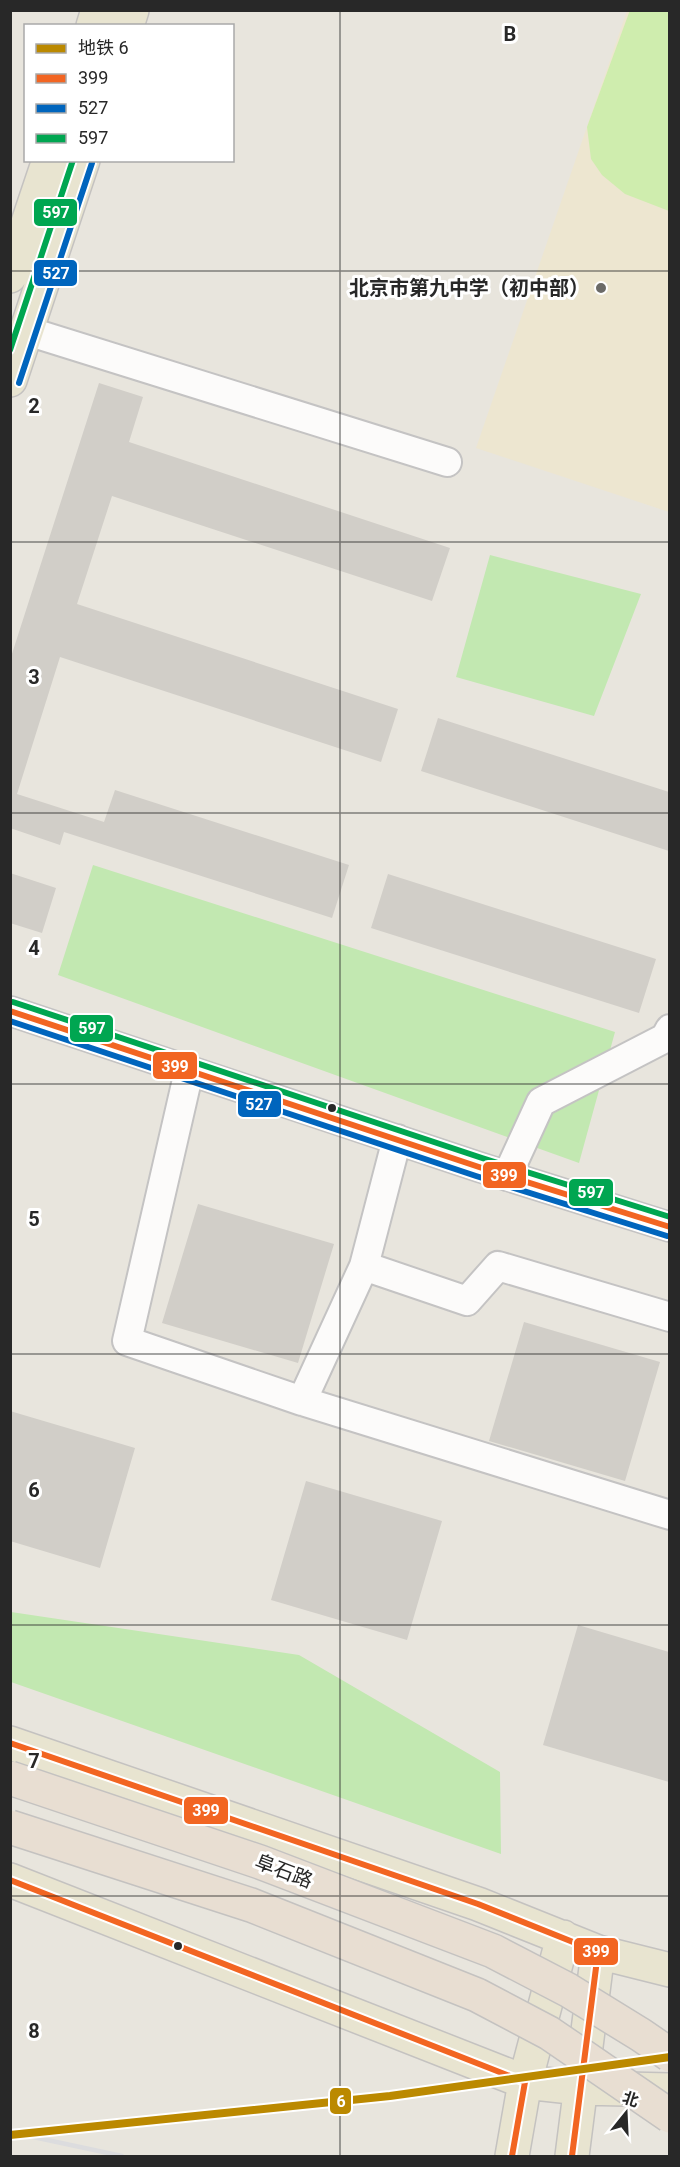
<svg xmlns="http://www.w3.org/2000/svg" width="680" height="2167" viewBox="0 0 680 2167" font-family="Roboto,'Noto Sans SC',sans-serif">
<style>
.education{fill:#ede6d0}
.green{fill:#c2e8b1}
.pitch{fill:#cfedae}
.building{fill:#d1cec8}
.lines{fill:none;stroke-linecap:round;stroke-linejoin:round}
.minor-casing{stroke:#c4c3c3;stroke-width:32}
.major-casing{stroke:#c4c2c0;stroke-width:36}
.minor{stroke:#fcfbfa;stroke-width:28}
.major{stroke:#e8e4d0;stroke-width:33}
.rail{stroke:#dcdcde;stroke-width:4.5}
.highway-bridge-casing{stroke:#c4c2c0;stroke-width:36;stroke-linecap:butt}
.highway-bridge{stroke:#e8ded2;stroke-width:33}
.bus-1-casing{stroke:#fff;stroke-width:10}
.bus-2-casing{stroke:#fff;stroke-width:10}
.bus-3-casing{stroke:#fff;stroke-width:10}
.bus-1{stroke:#f26522;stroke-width:6}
.bus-2{stroke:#0065bd;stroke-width:6}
.bus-3{stroke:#00a651;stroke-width:6}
.metro-1-casing{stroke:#fff;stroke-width:12}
.metro-1{stroke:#bb8900;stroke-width:8}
.grid{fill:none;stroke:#282828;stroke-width:1.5;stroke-opacity:0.55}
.poi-dot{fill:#6b6a67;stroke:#fff;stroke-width:2}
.bus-dot{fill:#282828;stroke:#fff;stroke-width:2}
.labels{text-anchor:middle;stroke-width:6;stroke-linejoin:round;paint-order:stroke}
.poi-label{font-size:20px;font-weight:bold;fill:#282828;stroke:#fff;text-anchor:end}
.street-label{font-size:20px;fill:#282828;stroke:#fff}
.grid-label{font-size:20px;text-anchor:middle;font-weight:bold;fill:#282828;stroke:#fff;stroke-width:6;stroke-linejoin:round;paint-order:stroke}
.line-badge{stroke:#fff;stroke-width:2}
.badge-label{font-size:16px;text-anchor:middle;font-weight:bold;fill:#fff}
</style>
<rect width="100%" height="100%" fill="#e8e5dd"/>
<path class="education" d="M627,11H669V512L476,448Z"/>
<path class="green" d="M490,555L641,594L594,716L456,677Z
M93,865L615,1032L579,1163L58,975Z
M11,1612L299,1655L500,1772L501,1854L11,1682Z"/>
<path class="pitch" d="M630,10L669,11V211L625,194L602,175L591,159L587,127Z"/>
<path class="building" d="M99,383L143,397L129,442L450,548L432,601L112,496L77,604L398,709L381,762L60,657L17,794L104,822L115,790L349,865L332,918L64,832L60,845L10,828V660Z
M438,718L669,792V851L421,771Z
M10,873L56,888L42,933L10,923Z
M388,874L656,959L639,1013L371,928Z
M198,1204L334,1244L298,1363L162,1323Z
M524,1322L660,1362L625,1481L489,1441Z
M10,1411L135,1448L100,1568L10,1541Z
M306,1481L442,1521L407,1640L271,1600Z
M578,1625L669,1652V1782L543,1745Z"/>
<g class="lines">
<defs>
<path id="minor" d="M27,331L447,462
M10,1011L479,1167L670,1227
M189,1071L127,1341L302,1401L670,1515
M397,1139L364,1266L467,1301L498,1266L670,1317
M507,1176L541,1102L665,1038L670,1029
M302,1401L364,1266"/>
<path id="major" d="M93,26L98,10
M127,26L132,10
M10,276L49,160
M10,380L83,160
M10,1743L478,1904L598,1952L670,1970
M10,1880L525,2082L580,2088L670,2090
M512,2156L525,2082L563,1937
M572,2156L598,1952"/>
</defs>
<use href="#minor" class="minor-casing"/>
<use href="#major" class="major-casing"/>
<use href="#minor" class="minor"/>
<use href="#major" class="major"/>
<path class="rail" d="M10,2132L122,2156"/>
<defs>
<path id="highway-bridge" d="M10,1778L260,1862L493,1951L568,1990L641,2035L670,2055
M10,1827L251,1905L477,1995L549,2033L670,2116"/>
</defs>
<use href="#highway-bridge" class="highway-bridge-casing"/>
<use href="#highway-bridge" class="highway-bridge"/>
<defs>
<path id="bus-1" d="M10,1011L479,1167L670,1227
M10,1743L478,1904L598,1952L572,2156
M10,1880L525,2082L512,2156"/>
<path id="bus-2" d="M19,383L92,163
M10,1021L476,1176L667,1236"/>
<path id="bus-3" d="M10,350L73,160
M13,1002L482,1158L670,1217"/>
</defs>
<use href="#bus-1" class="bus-1-casing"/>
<use href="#bus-2" class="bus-2-casing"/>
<use href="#bus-3" class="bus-3-casing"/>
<use href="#bus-1" class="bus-1"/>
<use href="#bus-2" class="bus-2"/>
<use href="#bus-3" class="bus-3"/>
<defs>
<path id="metro-1" d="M10,2135L390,2096L670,2057"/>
</defs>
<use href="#metro-1" class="metro-1-casing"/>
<use href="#metro-1" class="metro-1"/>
</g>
<path class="grid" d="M340,10V2156M10,271H670M10,542H670M10,813H670M10,1084H670M10,1354H670M10,1625H670M10,1896H670"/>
<circle class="poi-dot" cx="601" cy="288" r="6"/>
<g class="bus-dot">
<circle cx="332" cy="1108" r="5"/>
<circle cx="178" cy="1946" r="5"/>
</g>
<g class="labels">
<g class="poi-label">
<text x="589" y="295">北京市第九中学（初中部）</text>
</g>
<g class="street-label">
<text transform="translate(284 1871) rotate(21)" y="7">阜石路</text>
</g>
</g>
<g class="grid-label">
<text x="510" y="41">B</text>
<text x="34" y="413">2</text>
<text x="34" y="684">3</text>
<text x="34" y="955">4</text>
<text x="34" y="1226">5</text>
<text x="34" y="1497">6</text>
<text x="34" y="1768">7</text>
<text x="34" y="2038">8</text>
</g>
<g class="line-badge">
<rect x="33" y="198" width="45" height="29" rx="6" fill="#00a651"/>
<rect x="33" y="259" width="45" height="28" rx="6" fill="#0065bd"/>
<rect x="69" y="1014" width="45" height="29" rx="6" fill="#00a651"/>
<rect x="152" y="1051" width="46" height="29" rx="6" fill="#f26522"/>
<rect x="237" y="1090" width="45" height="28" rx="6" fill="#0065bd"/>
<rect x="482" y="1161" width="45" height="28" rx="6" fill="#f26522"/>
<rect x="568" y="1178" width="46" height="29" rx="6" fill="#00a651"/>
<rect x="183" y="1796" width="46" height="29" rx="6" fill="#f26522"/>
<rect x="573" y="1937" width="46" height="29" rx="6" fill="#f26522"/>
<rect x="329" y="2087" width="23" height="28" rx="6" fill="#bb8900"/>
</g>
<g class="badge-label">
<text x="56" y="218">597</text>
<text x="56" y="279">527</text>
<text x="92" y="1034">597</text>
<text x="175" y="1072">399</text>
<text x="259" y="1110">527</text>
<text x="504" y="1181">399</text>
<text x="591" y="1198">597</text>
<text x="206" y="1816">399</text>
<text x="596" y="1957">399</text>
<text x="341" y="2107">6</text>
</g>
<rect width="680" height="2167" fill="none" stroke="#282828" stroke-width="24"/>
<rect x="24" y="24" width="210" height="138" fill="#ffffff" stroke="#a9a9a9" stroke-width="1.5"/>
<rect x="36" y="44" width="30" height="9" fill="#bb8900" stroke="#a9a9a9" stroke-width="1.5"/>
<text x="78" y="54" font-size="18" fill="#282828">地铁 6</text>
<rect x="36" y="74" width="30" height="9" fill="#f26522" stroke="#a9a9a9" stroke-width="1.5"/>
<text x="78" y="84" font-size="18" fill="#282828">399</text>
<rect x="36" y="104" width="30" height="9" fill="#0065bd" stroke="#a9a9a9" stroke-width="1.5"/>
<text x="78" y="114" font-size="18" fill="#282828">527</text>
<rect x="36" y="134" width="30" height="9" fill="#00a651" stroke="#a9a9a9" stroke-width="1.5"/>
<text x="78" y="144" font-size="18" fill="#282828">597</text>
<g transform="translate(626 2113) rotate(18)" stroke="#ffffff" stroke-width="4.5" paint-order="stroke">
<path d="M0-4.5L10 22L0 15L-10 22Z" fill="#282828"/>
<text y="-9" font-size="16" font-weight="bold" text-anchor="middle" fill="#282828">北</text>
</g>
</svg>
